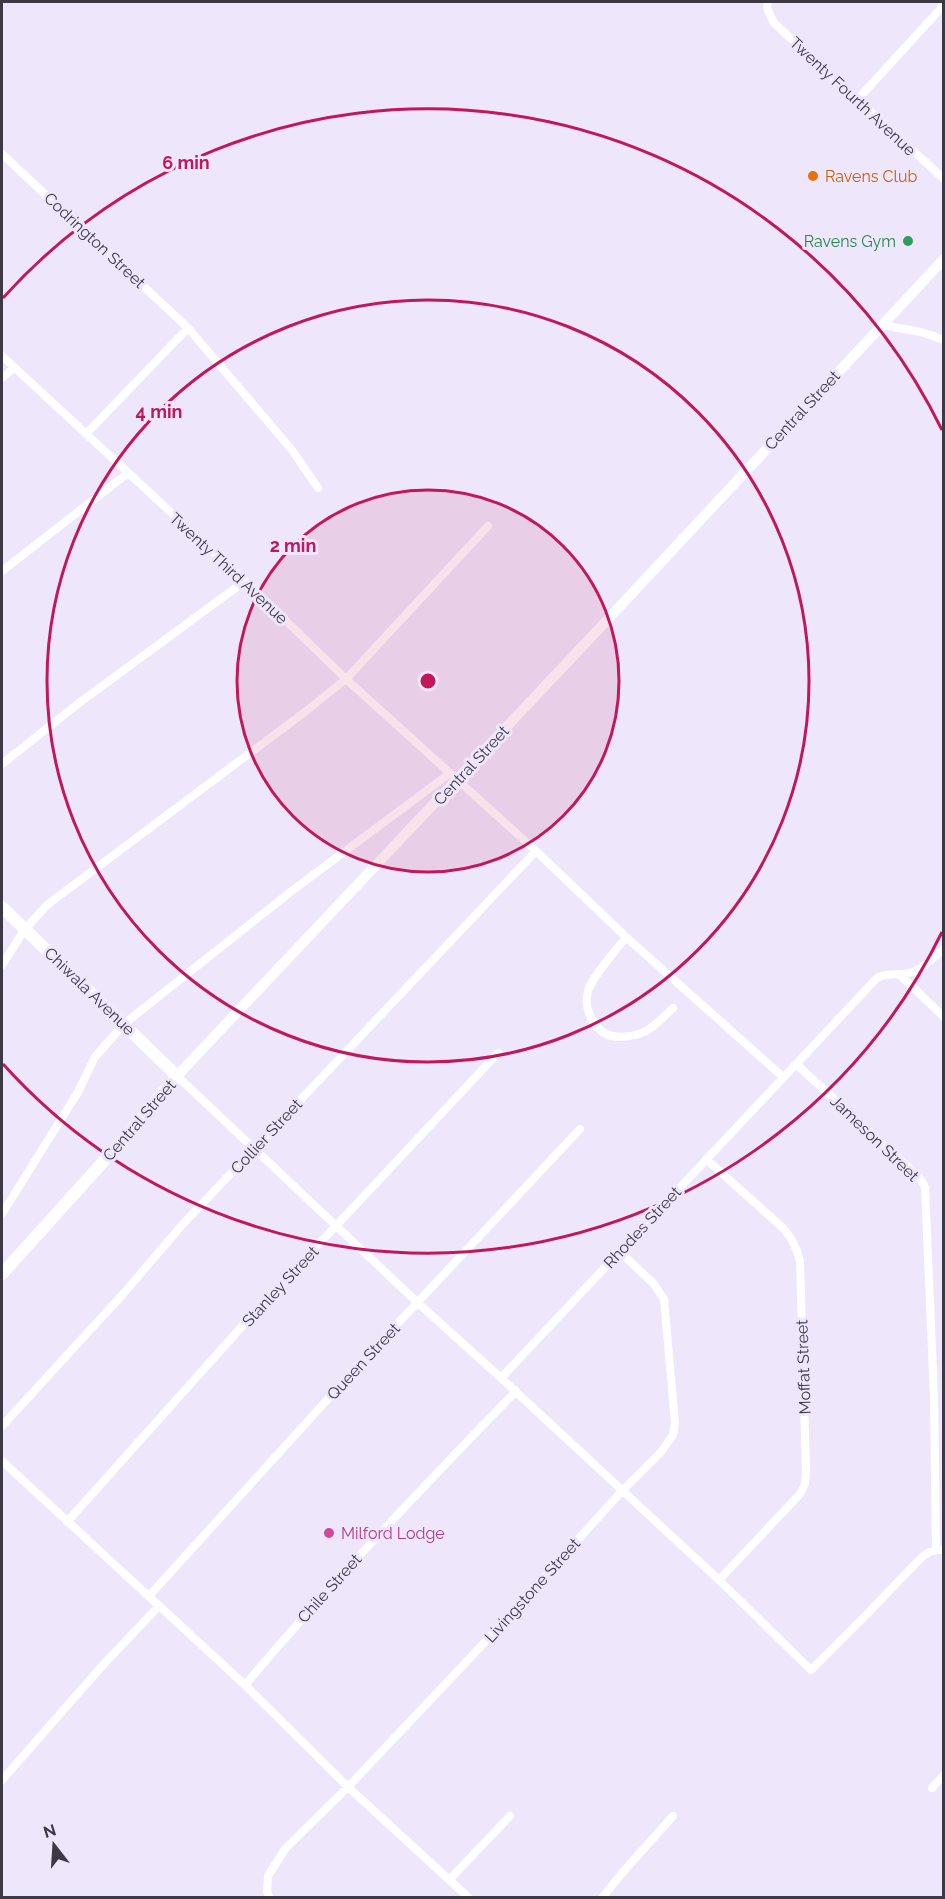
<svg xmlns="http://www.w3.org/2000/svg" width="945" height="1899" viewBox="0 0 945 1899" font-family="Raleway,sans-serif">
<style>
.lines{fill:none;stroke-linecap:round;stroke-linejoin:round}
.minor{stroke:#fff;stroke-width:8}
.tertiary{stroke:#fff;stroke-width:10}
.secondary{stroke:#fff;stroke-width:12}
.ring{fill:none;stroke:#c2185b;stroke-width:3}
.food-dot{fill:#e8710a;stroke:#eee7fc;stroke-width:2}
.leisure-dot{fill:#2e9e5b;stroke:#eee7fc;stroke-width:2}
.hotel-dot{fill:#d1479c;stroke:#eee7fc;stroke-width:2}
.labels{text-anchor:middle;stroke-width:6;stroke-linejoin:round;paint-order:stroke}
.street-label{font-size:16px;fill:#3c3845;stroke:#eee7fc}
.food-label{font-size:16px;fill:#c56008;stroke:#eee7fc;text-anchor:start}
.leisure-label{font-size:16px;fill:#27864d;stroke:#eee7fc;text-anchor:end}
.hotel-label{font-size:16px;fill:#b23c85;stroke:#eee7fc;text-anchor:start}
.centre{fill:#c2185b;stroke:#eee7fc;stroke-width:3}
.ring-label{font-size:18px;text-anchor:middle;font-weight:bold;fill:#c2185b;stroke:#eee7fc;stroke-width:6;stroke-linejoin:round;paint-order:stroke}
</style>
<rect width="100%" height="100%" fill="#eee7fc"/>
<g class="lines">
<path class="minor" d="M768,2L767,8L774,23L944,179
M857,100L944,5
M2,154L188,328L292,450L318,488
M881,325L921,332L944,340
M2,356L245,581L346,679L536,851L626,937L783,1077
M2,378L14,368
M86,434L188,328
M2,571L128,473
M2,764L79,703L245,581
M626,937C616,951 593,975 588,991C583,1008 594,1032 612,1036C621,1038 636,1036 644,1032C655,1027 664,1016 673,1008
M2,965L25,929L47,905L306,711L346,679L488,526
M899,974L944,1017
M796,1064L919,1177L925,1187L934,1396L936,1549
M177,1076L418,1303L501,1378L719,1580L811,1670L868,1613L918,1561C926,1553 932,1549 944,1550
M706,1159L783,1228C792,1238 797,1248 800,1261L806,1471L805,1484L800,1494L719,1580
M2,1214L78,1092L95,1057L124,1024L293,890L450,773
M501,1378L877,978C891,971 900,977 913,972C925,968 934,956 944,949
M2,1426L124,1293L182,1225L536,851
M2,1461L245,1685L348,1787L469,1898
M67,1522L245,1323L498,1053
M149,1596L356,1368L580,1129
M245,1685C331,1583 423,1487 516,1391
M2,1780L103,1665L159,1606
M932,1788L944,1775
M450,1879L510,1816
M270,1898L267,1892L268,1876L285,1849L348,1787L486,1641L622,1491L661,1452L673,1435L675,1423L664,1299L653,1283L619,1251
M602,1898L623,1872L673,1816"/>
<path class="tertiary" d="M177,1076L595,633L944,259"/>
<path class="secondary" d="M2,907L177,1076L122,1141L2,1274"/>
</g>
<circle cx="428" cy="681" r="191" fill="#c2185b" fill-opacity=".12"/>
<g class="ring">
<circle cx="428" cy="681" r="191"/>
<circle cx="428" cy="681" r="381"/>
<path d="M942 932A572 572 0 0 1 3 1064M3 298A572 572 0 0 1 942 430"/>
</g>
<circle class="food-dot" cx="813" cy="176" r="6"/>
<circle class="leisure-dot" cx="908" cy="241" r="6"/>
<circle class="hotel-dot" cx="329" cy="1533" r="6"/>
<g class="labels">
<g class="street-label">
<text transform="translate(853 96) rotate(43)" y="6">Twenty Fourth Avenue</text>
<text transform="translate(95 240) rotate(43)" y="6">Codrington Street</text>
<text transform="translate(802 410) rotate(-47)" y="6">Central Street</text>
<text transform="translate(229 568) rotate(43)" y="6">Twenty Third Avenue</text>
<text transform="translate(471 765) rotate(-47)" y="6">Central Street</text>
<text transform="translate(90 991) rotate(44)" y="6">Chiwala Avenue</text>
<text transform="translate(139 1120) rotate(-49)" y="6">Central Street</text>
<text transform="translate(266 1136) rotate(-47)" y="6">Collier Street</text>
<text transform="translate(875 1138) rotate(44)" y="6">Jameson Street</text>
<text transform="translate(642 1227) rotate(-47)" y="6">Rhodes Street</text>
<text transform="translate(280 1286) rotate(-47)" y="6">Stanley Street</text>
<text transform="translate(363 1361) rotate(-47)" y="6">Queen Street</text>
<text transform="translate(803 1367) rotate(-92)" y="6">Moffat Street</text>
<text transform="translate(329 1588) rotate(-48)" y="6">Chile Street</text>
<text transform="translate(532 1590) rotate(-48)" y="6">Livingstone Street</text>
</g>
<g class="food-label">
<text x="825" y="182">Ravens Club</text>
</g>
<g class="leisure-label">
<text x="896" y="247">Ravens Gym</text>
</g>
<g class="hotel-label">
<text x="341" y="1539">Milford Lodge</text>
</g>
</g>
<circle cx="428" cy="681" r="9" class="centre"/>
<g class="ring-label">
<text x="186" y="169">6 min</text>
<text x="159" y="418">4 min</text>
<text x="293" y="552">2 min</text>
</g>
<rect width="945" height="1899" fill="none" stroke="#3c3845" stroke-width="6"/>
<g transform="translate(54 1845) rotate(343)" stroke="#eee7fc" stroke-width="4.5" paint-order="stroke">
<path d="M0-4.5L10 22L0 15L-10 22Z" fill="#3c3845"/>
<text y="-9" font-size="16" font-weight="bold" text-anchor="middle" fill="#3c3845">N</text>
</g>
</svg>
